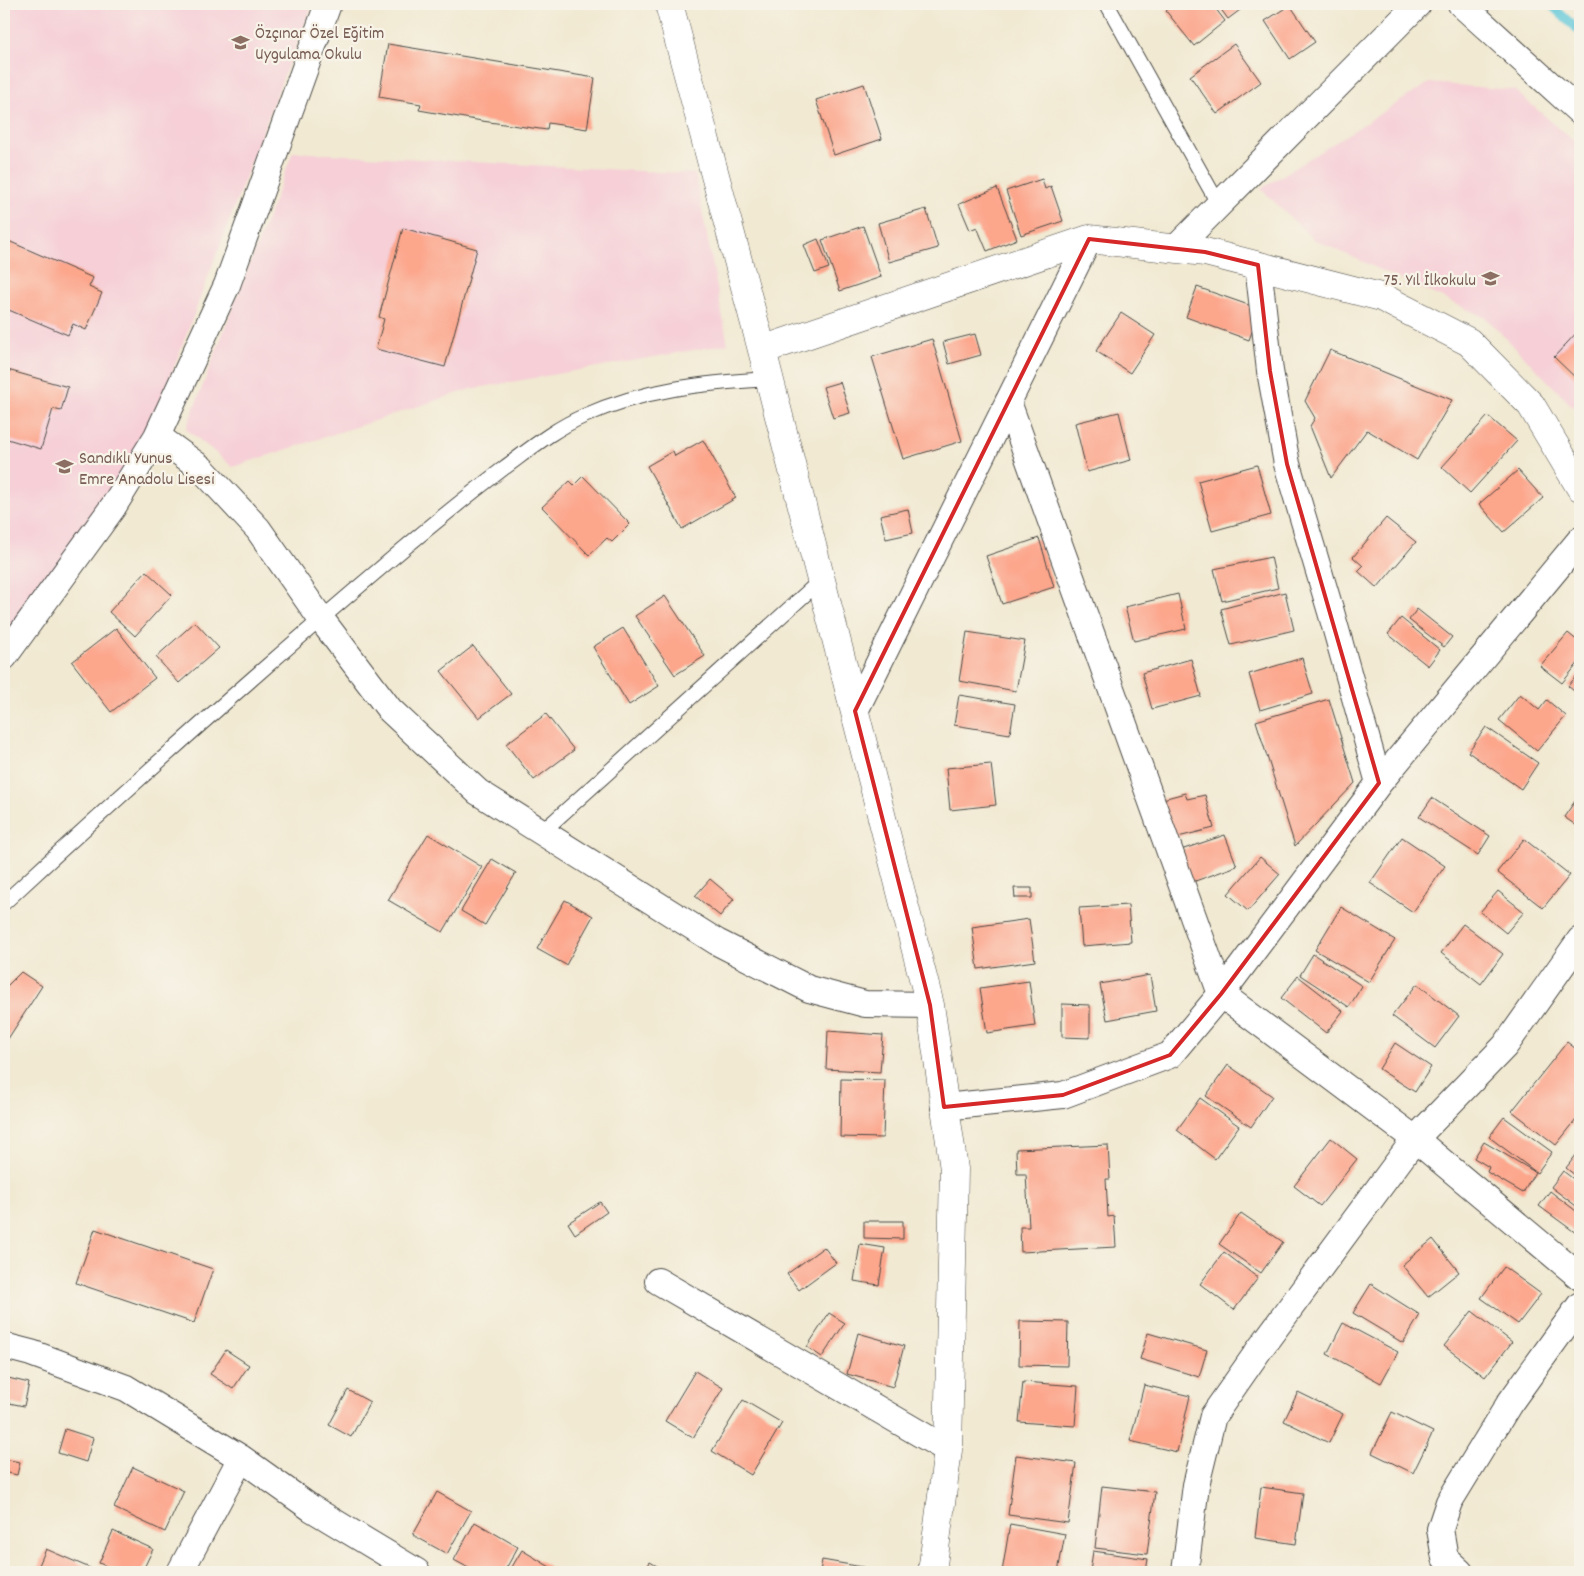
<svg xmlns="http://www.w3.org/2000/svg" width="1584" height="1576" viewBox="0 0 1584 1576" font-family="Dekko,sans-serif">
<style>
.built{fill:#f6cfd7}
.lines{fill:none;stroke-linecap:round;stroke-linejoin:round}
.stream{stroke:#5ec8d9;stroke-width:9}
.building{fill:#fca68c}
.lane-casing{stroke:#494844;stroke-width:16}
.street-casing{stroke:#494844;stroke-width:28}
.secondary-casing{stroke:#494844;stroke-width:29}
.lane{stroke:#fff;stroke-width:14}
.street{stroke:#fff;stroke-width:26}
.secondary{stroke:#fff;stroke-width:28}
.marked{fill:none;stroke:#d62828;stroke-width:4;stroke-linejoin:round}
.labels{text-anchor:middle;stroke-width:4.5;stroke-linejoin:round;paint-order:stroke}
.education-label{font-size:18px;fill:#785e54;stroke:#f7f3e8;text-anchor:start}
</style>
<rect width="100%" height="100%" fill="#f7f3e8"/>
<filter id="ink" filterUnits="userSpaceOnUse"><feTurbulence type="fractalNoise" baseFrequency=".02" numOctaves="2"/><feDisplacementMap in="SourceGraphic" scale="10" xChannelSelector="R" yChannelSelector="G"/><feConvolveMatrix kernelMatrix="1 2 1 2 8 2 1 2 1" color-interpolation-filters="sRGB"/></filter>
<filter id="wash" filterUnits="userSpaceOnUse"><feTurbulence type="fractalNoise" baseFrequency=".0096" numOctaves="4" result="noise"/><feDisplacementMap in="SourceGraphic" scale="20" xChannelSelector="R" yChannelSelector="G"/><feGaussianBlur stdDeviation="1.12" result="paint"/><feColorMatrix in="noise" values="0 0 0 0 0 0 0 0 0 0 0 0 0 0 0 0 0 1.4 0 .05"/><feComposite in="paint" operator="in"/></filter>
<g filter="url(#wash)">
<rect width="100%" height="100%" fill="#f1e9d2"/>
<path class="built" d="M4,4H313L282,80L161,402L89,531L12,636L4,635Z
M1429,83L1514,90L1580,146V414L1486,318L1313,239L1261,189Z
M293,152L695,174L728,344L471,389L233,467L186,429Z"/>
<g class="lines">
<path class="stream" d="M1550,4L1580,32"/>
</g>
<g id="blocks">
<path class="building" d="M1175,4H1212L1225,21L1194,46L1166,11Z
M1217,4H1248L1228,19Z
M1290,5L1315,42L1290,59L1265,21Z
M388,44L595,78L587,129L548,123L547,130L482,121L419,110L421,104L379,97Z
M1234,44L1261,82L1217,114L1190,76Z
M864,84L882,139L834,155L816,100Z
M1042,179L1045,189L1051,186L1063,221L1021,235L1006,191Z
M997,188L1017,239L987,251L977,227L970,230L959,204Z
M926,209L938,248L889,262L878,223Z
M863,226L881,277L840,291L822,240Z
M403,228L477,249L445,367L376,349L384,319L379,317Z
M4,239L93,278L89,287L102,293L86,330L73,324L68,335L4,308Z
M818,239L829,268L815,273L804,245Z
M1197,287L1260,309L1249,340L1186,317Z
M1121,313L1155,335L1130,373L1096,351Z
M1580,329V382L1554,357Z
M975,334L981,355L949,364L943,342Z
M932,339L962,441L903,459L872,357Z
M1330,350L1452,400L1417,460L1367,430L1331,478L1310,426L1315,418L1305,401Z
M4,369L68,387L61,411L53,409L41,449L4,438Z
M840,382L850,413L833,418L823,387Z
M1119,412L1131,460L1087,472L1075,423Z
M1488,416L1517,441L1470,493L1442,467Z
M703,440L736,498L682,529L647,466L673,451L675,456Z
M1257,465L1271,515L1212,531L1198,481Z
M1518,470L1543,498L1504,532L1479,504Z
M583,476L630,524L612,542L607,538L589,555L542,507L570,481L574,485Z
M908,509L913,533L886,539L880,515Z
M1386,518L1416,542L1377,588L1358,571L1363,566L1353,557Z
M1039,538L1054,587L1002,604L986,556Z
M1271,557L1278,588L1222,601L1214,569Z
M146,571L172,595L135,636L109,612Z
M1285,592L1294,630L1231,645L1221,609Z
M1178,594L1186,629L1134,641L1125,607Z
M665,596L705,656L675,675L635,616Z
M1417,609L1452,637L1444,647L1409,620Z
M1401,618L1440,650L1428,666L1388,634Z
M195,622L219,648L179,683L156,657Z
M116,628L155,678L111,712L72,662Z
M623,628L659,686L629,705L593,647Z
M967,632L1025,641L1016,691L959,681Z
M1568,633L1580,643V661L1562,683L1540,666Z
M473,646L511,694L479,718L441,671Z
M1302,658L1313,694L1260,710L1249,674Z
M1191,659L1201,696L1152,709L1142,673Z
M1580,672V696L1568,686Z
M1520,694L1539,710L1547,700L1566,716L1537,751L1499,720Z
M959,695L1015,704L1010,734L954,725Z
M1329,699L1355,783L1295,846L1256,721Z
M546,714L574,750L534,780L506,744Z
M1486,727L1538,763L1521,789L1468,752Z
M991,764L996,805L950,810L946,768Z
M1185,793L1187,799L1205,795L1214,828L1170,839L1159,800Z
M1580,794V828L1564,817Z
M1432,798L1490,836L1478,855L1419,817Z
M428,834L482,867L443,932L388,900Z
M1225,835L1237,866L1187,884L1175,852Z
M1402,837L1445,866L1413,912L1370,883Z
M1524,839L1570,875L1543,908L1497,872Z
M1260,857L1280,874L1248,911L1228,894Z
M492,859L516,873L485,925L461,911Z
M710,879L734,899L720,916L695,896Z
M1014,888H1032V898H1015Z
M1498,891L1524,912L1506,933L1480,912Z
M565,900L593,916L566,965L537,949Z
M1128,905L1131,942L1082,946L1079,908Z
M1341,907L1395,940L1369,982L1315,950Z
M1029,919L1035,961L978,969L972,927Z
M1463,924L1503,954L1481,984L1441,953Z
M1313,954L1362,986L1349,1007L1300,975Z
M21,972L42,986L4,1045V989Z
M1150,975L1156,1011L1107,1020L1100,984Z
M1298,976L1343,1011L1326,1033L1281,998Z
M1029,981L1035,1026L987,1033L980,988Z
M1417,984L1459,1016L1435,1048L1392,1016Z
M1062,1004L1090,1005V1038L1062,1037Z
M828,1031L883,1035L880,1072L826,1069Z
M1567,1042L1580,1052V1115L1556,1145L1512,1111Z
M1395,1043L1431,1067L1415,1092L1379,1069Z
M1228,1065L1272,1096L1251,1127L1206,1096Z
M841,1079L885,1080L883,1138L840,1137Z
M1200,1098L1239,1126L1215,1159L1177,1130Z
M1504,1117L1552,1152L1537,1173L1489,1137Z
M1331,1138L1357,1159L1320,1206L1294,1186Z
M1484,1142L1535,1172L1523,1193L1487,1172L1489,1167L1474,1158Z
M1108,1145L1110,1179H1106L1108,1217L1114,1216L1116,1247L1021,1252L1020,1227H1029L1026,1174H1017L1016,1149Z
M1580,1150V1179L1566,1168Z
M1563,1171L1580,1184V1209L1551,1187Z
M1550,1191L1580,1214V1236L1539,1206Z
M600,1202L607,1212L575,1234L568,1223Z
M1241,1213L1283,1242L1261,1273L1219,1244Z
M864,1221H903V1239L864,1238Z
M95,1229L213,1269L194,1323L76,1283Z
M1433,1239L1459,1272L1428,1297L1402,1265Z
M860,1244L885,1248L879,1285L854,1281Z
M824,1247L836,1263L799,1290L787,1274Z
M1224,1252L1258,1278L1234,1310L1200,1284Z
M1504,1267L1541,1294L1518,1324L1481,1298Z
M1371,1284L1420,1315L1403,1343L1353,1313Z
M1472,1311L1512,1342L1485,1377L1444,1346Z
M829,1313L845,1323L822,1357L807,1347Z
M1020,1321L1068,1322L1067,1366L1019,1365Z
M1343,1323L1398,1352L1381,1383L1327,1354Z
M858,1333L904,1346L893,1387L847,1374Z
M1148,1333L1207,1350L1199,1377L1140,1359Z
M226,1350L249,1365L233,1389L210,1374Z
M695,1371L723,1388L693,1438L665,1421Z
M4,1377L29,1383L24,1406L4,1402Z
M1023,1382L1078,1386L1075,1426L1019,1422Z
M1144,1385L1190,1396L1177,1452L1130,1441Z
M348,1390L370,1402L351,1437L329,1425Z
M1298,1392L1343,1414L1329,1443L1284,1421Z
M743,1400L782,1423L751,1475L712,1451Z
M1392,1412L1433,1432L1413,1473L1372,1453Z
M65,1429L93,1438L86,1462L58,1453Z
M1016,1455L1076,1463L1068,1523L1008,1515Z
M4,1459L20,1462L17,1475L4,1472Z
M133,1467L184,1491L165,1532L114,1508Z
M1102,1486L1155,1492L1147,1554L1095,1548Z
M1261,1487L1303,1493L1296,1544L1255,1538Z
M437,1492L471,1511L447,1554L413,1535Z
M475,1522L518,1547L504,1572H476L454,1560Z
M1010,1524L1065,1534L1058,1572H1002Z
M113,1531L153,1549L142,1572H120L99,1563Z
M46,1549L99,1572H36Z
M522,1550L558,1572H509Z
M1093,1551L1148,1559L1146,1572H1090Z
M822,1560L874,1569L873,1572H820Z
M650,1562L667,1572H644Z"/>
</g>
</g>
<g filter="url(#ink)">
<use href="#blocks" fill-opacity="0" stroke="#494844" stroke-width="1"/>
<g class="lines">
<defs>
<path id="lane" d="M1107,4L1219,205
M541,833L821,580
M4,903C127,789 253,676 382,567C422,533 462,500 504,468C530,449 554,429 584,416C644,389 704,383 769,379"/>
<path id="street" d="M1461,4L1580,112
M1176,248L1418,4
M1258,265L1270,371L1287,464L1331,612L1379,783
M1008,402L1221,994L1415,1139L1580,1277
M157,436L201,468L258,529L321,619L390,710L478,792L717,942L809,989L865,1004L930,1005
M4,657L113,507L157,436L227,285L328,4
M855,711L1089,239
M944,1107L1063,1095L1170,1055L1221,994L1379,783L1580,540
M658,1281L948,1450
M4,1346L31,1353L126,1388L241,1458L311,1508L417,1572
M180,1572L241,1458
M1185,1572L1196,1485L1213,1416L1259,1350L1415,1139L1505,1046L1580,940
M1460,1572L1445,1558L1440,1529L1449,1502L1509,1404L1580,1305"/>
<path id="secondary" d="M669,4L762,350L930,1005L954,1169L948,1450L932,1572
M762,350L1089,239L1205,252L1381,297L1469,342L1531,405L1580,487"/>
</defs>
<use href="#lane" class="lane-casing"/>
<use href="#street" class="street-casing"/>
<use href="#secondary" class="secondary-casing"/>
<use href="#lane" class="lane"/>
<use href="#street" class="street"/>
<use href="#secondary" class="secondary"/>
</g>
</g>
<path class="marked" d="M1089,239L1205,252L1258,265L1270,371L1287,464L1379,783L1221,994L1170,1055L1063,1095L944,1107L930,1005L855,711Z"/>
<defs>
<symbol id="school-bare" viewBox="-9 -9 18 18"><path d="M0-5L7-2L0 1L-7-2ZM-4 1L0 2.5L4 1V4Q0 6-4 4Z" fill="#8d6e63" stroke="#f7f3e8" stroke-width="2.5" paint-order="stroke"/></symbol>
</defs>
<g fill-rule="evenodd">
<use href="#school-bare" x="228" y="30" width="25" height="25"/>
<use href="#school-bare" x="1478" y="266" width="25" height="25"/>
<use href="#school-bare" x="52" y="454" width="25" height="25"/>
</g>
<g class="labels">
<g class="education-label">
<text x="255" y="38">Özçınar Özel Eğitim<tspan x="255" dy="21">Uygulama Okulu</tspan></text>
<text x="1476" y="285" text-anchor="end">75. Yıl İlkokulu</text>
<text x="79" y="463">Sandıklı Yunus<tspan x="79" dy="21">Emre Anadolu Lisesi</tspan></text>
</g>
</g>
<rect width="1584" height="1576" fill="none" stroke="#f7f3e8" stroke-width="20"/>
</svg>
